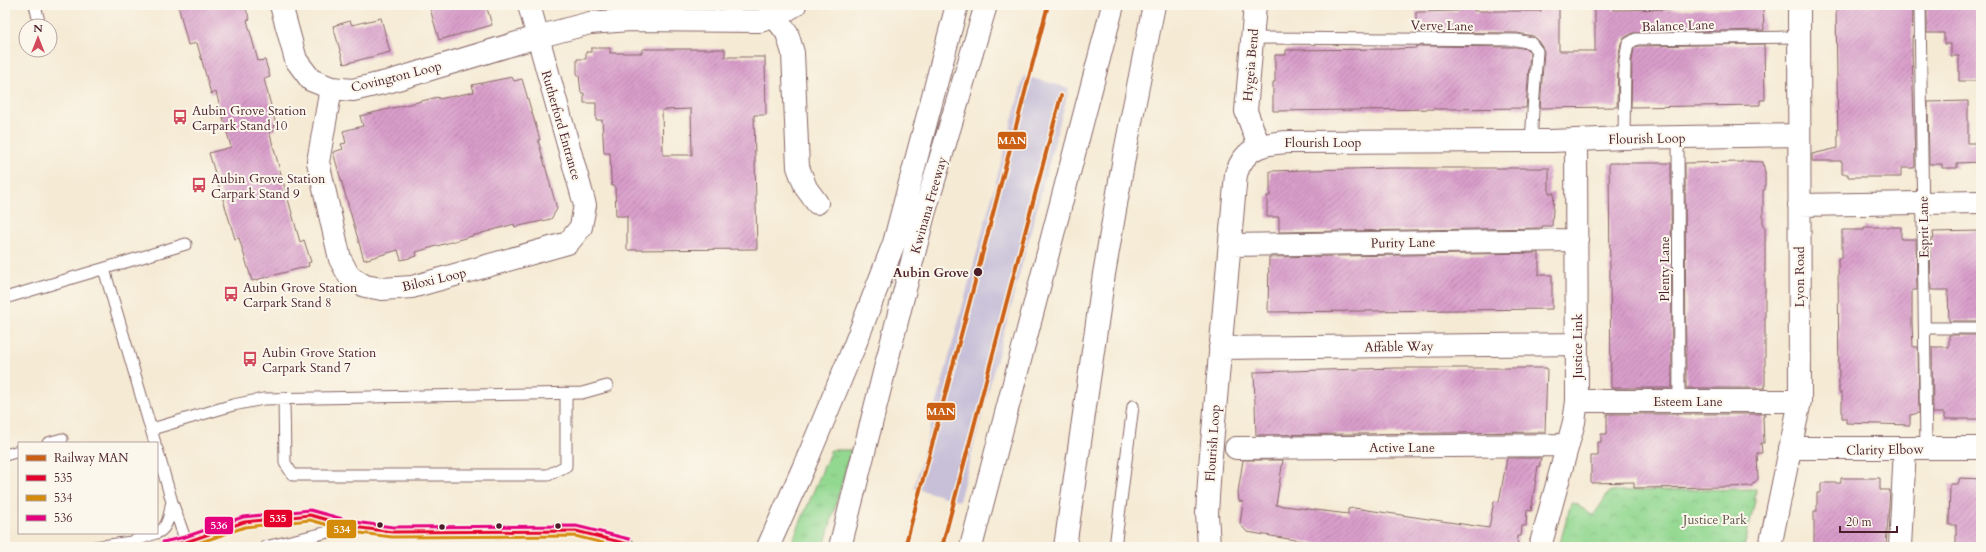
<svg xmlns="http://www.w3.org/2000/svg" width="1986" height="552" viewBox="0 0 1986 552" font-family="Cardo,serif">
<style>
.railway{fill:#c7c0d8}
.grass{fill:url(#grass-tufts);stroke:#6e7c5e}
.park{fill:url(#park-crowns);stroke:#6e7c5e}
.building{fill:url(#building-hatch);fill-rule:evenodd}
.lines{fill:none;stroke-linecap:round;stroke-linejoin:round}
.service-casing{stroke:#866666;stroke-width:13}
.minor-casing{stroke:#866666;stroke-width:24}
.motorway-casing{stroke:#866666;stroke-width:24}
.service{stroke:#fff;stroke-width:11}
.minor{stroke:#fff;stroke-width:22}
.motorway{stroke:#fff;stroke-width:22}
.bus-1-casing{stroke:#fbf7ec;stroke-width:6}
.bus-2-casing{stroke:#fbf7ec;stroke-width:6}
.bus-3-casing{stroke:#fbf7ec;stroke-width:6}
.bus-1{stroke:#e4002b;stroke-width:3}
.bus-2{stroke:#d48b09;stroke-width:3}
.bus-3{stroke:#e5007d;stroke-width:3}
.rail-1-casing{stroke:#fbf7ec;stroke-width:7}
.rail-1{stroke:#cb6015;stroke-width:4}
.stop-dot{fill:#4a1f2b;stroke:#fbf7ec;stroke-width:1.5}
.labels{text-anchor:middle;stroke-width:4;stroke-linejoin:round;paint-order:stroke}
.street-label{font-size:13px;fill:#4a1f2b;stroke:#fbf7ec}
.poi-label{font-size:13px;fill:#4a1f2b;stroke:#fbf7ec;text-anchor:start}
.stop-label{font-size:13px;font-weight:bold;fill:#4a1f2b;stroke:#fbf7ec;text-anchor:end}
.park-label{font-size:13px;fill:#60564a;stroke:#fbf7ec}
.line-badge{stroke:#fbf7ec;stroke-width:1.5}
.badge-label{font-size:11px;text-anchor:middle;font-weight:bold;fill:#fff}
</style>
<defs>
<pattern id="grass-tufts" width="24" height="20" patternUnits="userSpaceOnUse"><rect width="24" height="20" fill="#93d891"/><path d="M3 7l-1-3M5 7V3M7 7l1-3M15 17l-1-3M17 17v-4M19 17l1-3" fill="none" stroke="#80b97d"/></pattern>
<pattern id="park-crowns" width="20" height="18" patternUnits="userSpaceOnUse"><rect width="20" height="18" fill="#93d891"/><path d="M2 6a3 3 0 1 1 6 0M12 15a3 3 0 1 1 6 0" fill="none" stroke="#80b97d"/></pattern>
<pattern id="building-hatch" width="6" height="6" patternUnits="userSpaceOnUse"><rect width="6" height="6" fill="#d99ecb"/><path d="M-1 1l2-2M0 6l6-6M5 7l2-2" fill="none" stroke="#b280a5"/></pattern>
</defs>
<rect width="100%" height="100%" fill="#fbf7ec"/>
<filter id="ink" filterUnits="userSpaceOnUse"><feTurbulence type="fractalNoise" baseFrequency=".025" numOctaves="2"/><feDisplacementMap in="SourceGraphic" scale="8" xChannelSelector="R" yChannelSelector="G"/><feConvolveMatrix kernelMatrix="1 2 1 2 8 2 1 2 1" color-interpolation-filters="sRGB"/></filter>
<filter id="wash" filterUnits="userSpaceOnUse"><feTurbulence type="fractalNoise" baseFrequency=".012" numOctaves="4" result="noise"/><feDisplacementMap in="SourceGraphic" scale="16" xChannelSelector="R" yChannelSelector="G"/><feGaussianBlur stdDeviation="0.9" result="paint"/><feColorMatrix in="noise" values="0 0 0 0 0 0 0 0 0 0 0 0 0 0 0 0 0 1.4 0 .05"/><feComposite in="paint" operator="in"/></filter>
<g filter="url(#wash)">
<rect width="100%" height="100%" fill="#f5ead4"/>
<path class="railway" d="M1024,76L1069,88L959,501L914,488Z"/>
<path class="grass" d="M831,450H851L824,547H790Z"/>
<path class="park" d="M1756,489L1755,501L1744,547H1552L1560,543L1571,503L1576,504L1593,516L1610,491Z"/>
<g id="blocks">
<path class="building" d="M178,5H244L250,19L247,20L258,61L265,60L270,77L264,79L276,125H274L275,130L269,131L300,242L304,240L311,262L308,263L309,266L252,281L239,238L235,239L209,153L231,147L216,92L211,94L197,43L188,45Z
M429,5H486L492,25L439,40Z
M1458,5H1474V11H1541V5H1559V51H1595V5H1613V10L1763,8L1764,30L1633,33L1624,38L1621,43L1618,60L1617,107L1540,108L1544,51L1537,39L1533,36L1517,33L1416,32V12L1458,11Z
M1836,5H1913L1912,49L1915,165L1914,168H1901V177H1848V174H1842V161H1812V154L1838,148Z
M1927,5H1978L1979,81H1959V56H1951V44H1944V33H1927Z
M381,18L390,52L344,64L333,26L350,21L352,25Z
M1764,44L1765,100H1760V105L1631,107L1632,61L1634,48L1638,46Z
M1416,46L1516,47L1527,49L1530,53L1526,108L1273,111V82H1275V55H1286V50L1394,49L1416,48Z
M591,48H610V53H642V49H725V57H765L766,115H754L757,249L627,250V216H616L615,186H612L611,180L610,153H604L602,120H596V103H584V93H581L579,75H577V59H586V52H591ZM691,109L692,155H663L662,110Z
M512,77L514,81L522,79L540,140H538L557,209L551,219L515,227L514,224L416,252L417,256L401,260L398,250L364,260L333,152L343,149L341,144L346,143L343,131L363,126L360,116L438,97L439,99L474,92L472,85Z
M1968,101V143H1981V162L1957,163V168H1942V164H1929L1928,102Z
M1742,161L1763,162L1765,174V190H1763V227H1765V388H1686L1685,163L1742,162Z
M1609,163H1671L1672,388H1611Z
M1391,168H1549V193H1554L1552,226H1542V228L1279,232V217H1267V196H1270V171Z
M1864,227H1901V239H1916L1917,290H1912V323L1913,347H1918L1919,413L1910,415V425L1846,423V418H1842V393H1839L1838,258H1842V230H1864Z
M1981,231V321H1949L1948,290H1931L1930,239H1934L1933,232Z
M1539,253V275H1552V309L1268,312L1269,257Z
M1949,335H1981V419H1944V413H1933L1932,347H1949Z
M1396,368H1547L1545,432L1256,435L1254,372Z
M1607,414H1765V416H1763L1764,443H1761L1762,453H1757L1758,479L1751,486L1725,487L1634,488V482L1591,483V456H1598V442H1601V434H1607Z
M1507,458H1541L1539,467L1538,466L1531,511L1527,510L1526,526H1522L1521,536H1518L1517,547H1337L1247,532L1240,524L1243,502L1239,501L1238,492L1243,460H1283L1276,505L1348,514V509L1354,508L1489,528L1494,501L1499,502Z
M1841,478H1880V490H1890L1886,547H1814V511H1817V493H1821V483H1841Z
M1960,478L1981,479V547H1956V525H1949L1950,484H1958Z"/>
</g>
</g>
<g filter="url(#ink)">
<use href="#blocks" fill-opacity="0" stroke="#866666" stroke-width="1"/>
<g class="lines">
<defs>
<path id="service" d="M35,5L40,26
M1920,5L1926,448
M1252,38L1517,40L1531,43L1537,51L1531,141
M1678,137L1679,401
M1624,138L1625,60L1628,44L1636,39L1799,37
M104,269L155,443
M5,298L186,244
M1925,328H1981
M284,398L285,463L293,475H548L566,466V394
M152,429L233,405L263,399L582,393L607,386
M48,443L62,439
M157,449L172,502L188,547
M5,455L19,451
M157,533C167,529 170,514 171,505
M95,547L131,542L156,533
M164,547L186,542L244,522L310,515L353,527L393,532L576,531L628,544
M265,547L350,527
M1115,547L1133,406"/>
<path id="minor" d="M281,5L296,60L311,80L331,88L353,90L391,81L537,37L590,23L630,20L759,21L775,17L795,5
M1255,5L1246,111L1259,146
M775,17L787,33L793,53L798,167L806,188L817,203
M331,88L318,162L340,259L349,276L365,286L382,289L412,287L568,243L581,227L585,205L529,5
M1799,205L1981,202
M1230,245L1577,240
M1220,348L1577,344
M1577,401H1800
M1236,448L1568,445
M1790,448H1981
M1209,547L1207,513L1210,466L1236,174C1245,147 1263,143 1290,142L1551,141L1624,138L1799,135
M1540,547L1574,422L1577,401L1576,140
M1770,547L1800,401L1799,5
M1900,547L1905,448"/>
<path id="motorway" d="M768,547L809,455L854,347L894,243L957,5
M840,547L924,214L986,5
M971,547L1113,5
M1065,547L1104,274L1125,152L1154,5"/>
</defs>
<use href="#service" class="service-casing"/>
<use href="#minor" class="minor-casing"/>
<use href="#motorway" class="motorway-casing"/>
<use href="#service" class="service"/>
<use href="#minor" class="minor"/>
<use href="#motorway" class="motorway"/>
<defs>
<path id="bus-1" d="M164,547L186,542L244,522L310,515L353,527L393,532L576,531L628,544"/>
<path id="bus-2" d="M187,547L245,527L310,520L352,532L392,537L575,536L619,547"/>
<path id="bus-3" d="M163,542L185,537L243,517L310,510L354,522L393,527L576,526L629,539"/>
</defs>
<use href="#bus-1" class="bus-1-casing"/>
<use href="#bus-2" class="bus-2-casing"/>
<use href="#bus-3" class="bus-3-casing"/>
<use href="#bus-1" class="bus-1"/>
<use href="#bus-2" class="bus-2"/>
<use href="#bus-3" class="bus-3"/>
<defs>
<path id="rail-1" d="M905,547L1048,5
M942,547L1061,96"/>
</defs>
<use href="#rail-1" class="rail-1-casing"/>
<use href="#rail-1" class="rail-1"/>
</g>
</g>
<defs>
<symbol id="bus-bare" viewBox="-9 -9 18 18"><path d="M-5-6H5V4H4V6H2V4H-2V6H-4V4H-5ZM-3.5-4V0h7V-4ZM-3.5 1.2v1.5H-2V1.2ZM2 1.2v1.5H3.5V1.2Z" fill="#d1495b" stroke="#fbf7ec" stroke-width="2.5" paint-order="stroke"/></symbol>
</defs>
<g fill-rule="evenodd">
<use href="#bus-bare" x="169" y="106" width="22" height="22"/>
<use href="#bus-bare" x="188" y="174" width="22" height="22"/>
<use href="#bus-bare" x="220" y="283" width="22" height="22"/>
<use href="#bus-bare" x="239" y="348" width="22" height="22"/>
</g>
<g class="stop-dot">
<circle cx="978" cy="272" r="5"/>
<circle cx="380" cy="525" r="3.5"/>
<circle cx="499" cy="526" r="3.5"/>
<circle cx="558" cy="526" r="3.5"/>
<circle cx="442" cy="527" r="3.5"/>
</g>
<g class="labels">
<g class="street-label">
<text transform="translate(1442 25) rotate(1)" y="5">Verve Lane</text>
<text transform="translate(1678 25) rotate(-2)" y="5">Balance Lane</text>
<text transform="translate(1250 65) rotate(-85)" y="5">Hygeia Bend</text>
<text transform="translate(396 76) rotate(-14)" y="5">Covington Loop</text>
<text transform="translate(562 125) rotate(74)" y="5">Rutherford Entrance</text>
<text transform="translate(1647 138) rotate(-1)" y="5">Flourish Loop</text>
<text x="1323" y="147">Flourish Loop</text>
<text transform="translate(928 205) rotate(-74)" y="5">Kwinana Freeway</text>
<text transform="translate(1923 227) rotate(-91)" y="5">Esprit Lane</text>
<text transform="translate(1403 242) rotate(-1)" y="5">Purity Lane</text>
<text transform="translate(1664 269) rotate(-90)" y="5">Plenty Lane</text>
<text transform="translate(1799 277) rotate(-90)" y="5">Lyon Road</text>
<text transform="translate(434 279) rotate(-13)" y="5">Biloxi Loop</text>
<text transform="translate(1399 346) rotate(-1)" y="5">Affable Way</text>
<text transform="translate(1577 346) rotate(-90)" y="5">Justice Link</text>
<text x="1688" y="406">Esteem Lane</text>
<text transform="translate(1212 443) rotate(-86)" y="5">Flourish Loop</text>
<text x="1402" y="452">Active Lane</text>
<text transform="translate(1885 449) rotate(-1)" y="5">Clarity Elbow</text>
</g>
<g class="poi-label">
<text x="192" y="115">Aubin Grove Station<tspan x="192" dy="15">Carpark Stand 10</tspan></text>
<text x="211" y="183">Aubin Grove Station<tspan x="211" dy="15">Carpark Stand 9</tspan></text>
<text x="243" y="292">Aubin Grove Station<tspan x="243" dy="15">Carpark Stand 8</tspan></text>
<text x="262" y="357">Aubin Grove Station<tspan x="262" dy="15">Carpark Stand 7</tspan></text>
</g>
<g class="stop-label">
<text x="969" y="277">Aubin Grove</text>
</g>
<g class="park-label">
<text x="1715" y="524">Justice Park</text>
</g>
</g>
<g class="line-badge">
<rect x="997" y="131" width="30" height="19" rx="4" fill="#cb6015"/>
<rect x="926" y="402" width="30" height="19" rx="4" fill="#cb6015"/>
<rect x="263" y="509" width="30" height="19" rx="4" fill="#e4002b"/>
<rect x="204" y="516" width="30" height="19" rx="4" fill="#e5007d"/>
<rect x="326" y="519" width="31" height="20" rx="4" fill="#d48b09"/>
</g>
<g class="badge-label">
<text x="1012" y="144">MAN</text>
<text x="941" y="415">MAN</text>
<text x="278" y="522">535</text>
<text x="219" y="529">536</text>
<text x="342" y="533">534</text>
</g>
<rect width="1986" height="552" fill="none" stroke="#fbf7ec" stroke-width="20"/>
<rect x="18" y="442" width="140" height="92" fill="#fbf7ec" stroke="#b4a19f"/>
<rect x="26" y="455" width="20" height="6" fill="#cb6015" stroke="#b4a19f"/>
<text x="54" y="462" font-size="12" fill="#4a1f2b">Railway MAN</text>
<rect x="26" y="475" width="20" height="6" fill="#e4002b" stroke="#b4a19f"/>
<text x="54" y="482" font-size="12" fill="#4a1f2b">535</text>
<rect x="26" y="495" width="20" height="6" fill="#d48b09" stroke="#b4a19f"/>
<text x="54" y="502" font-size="12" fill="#4a1f2b">534</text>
<rect x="26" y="515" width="20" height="6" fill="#e5007d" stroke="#b4a19f"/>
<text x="54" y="522" font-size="12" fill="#4a1f2b">536</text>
<g transform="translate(38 38)"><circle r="19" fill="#fbf7ec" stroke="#b4a19f"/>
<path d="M0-3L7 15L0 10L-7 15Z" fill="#d1495b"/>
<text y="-6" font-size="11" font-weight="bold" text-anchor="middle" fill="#4a1f2b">N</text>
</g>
<path d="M1840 526v6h57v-6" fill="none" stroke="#4a1f2b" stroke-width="2"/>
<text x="1846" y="526" font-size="12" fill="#4a1f2b" stroke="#fbf7ec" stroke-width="3" paint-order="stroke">20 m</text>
</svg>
